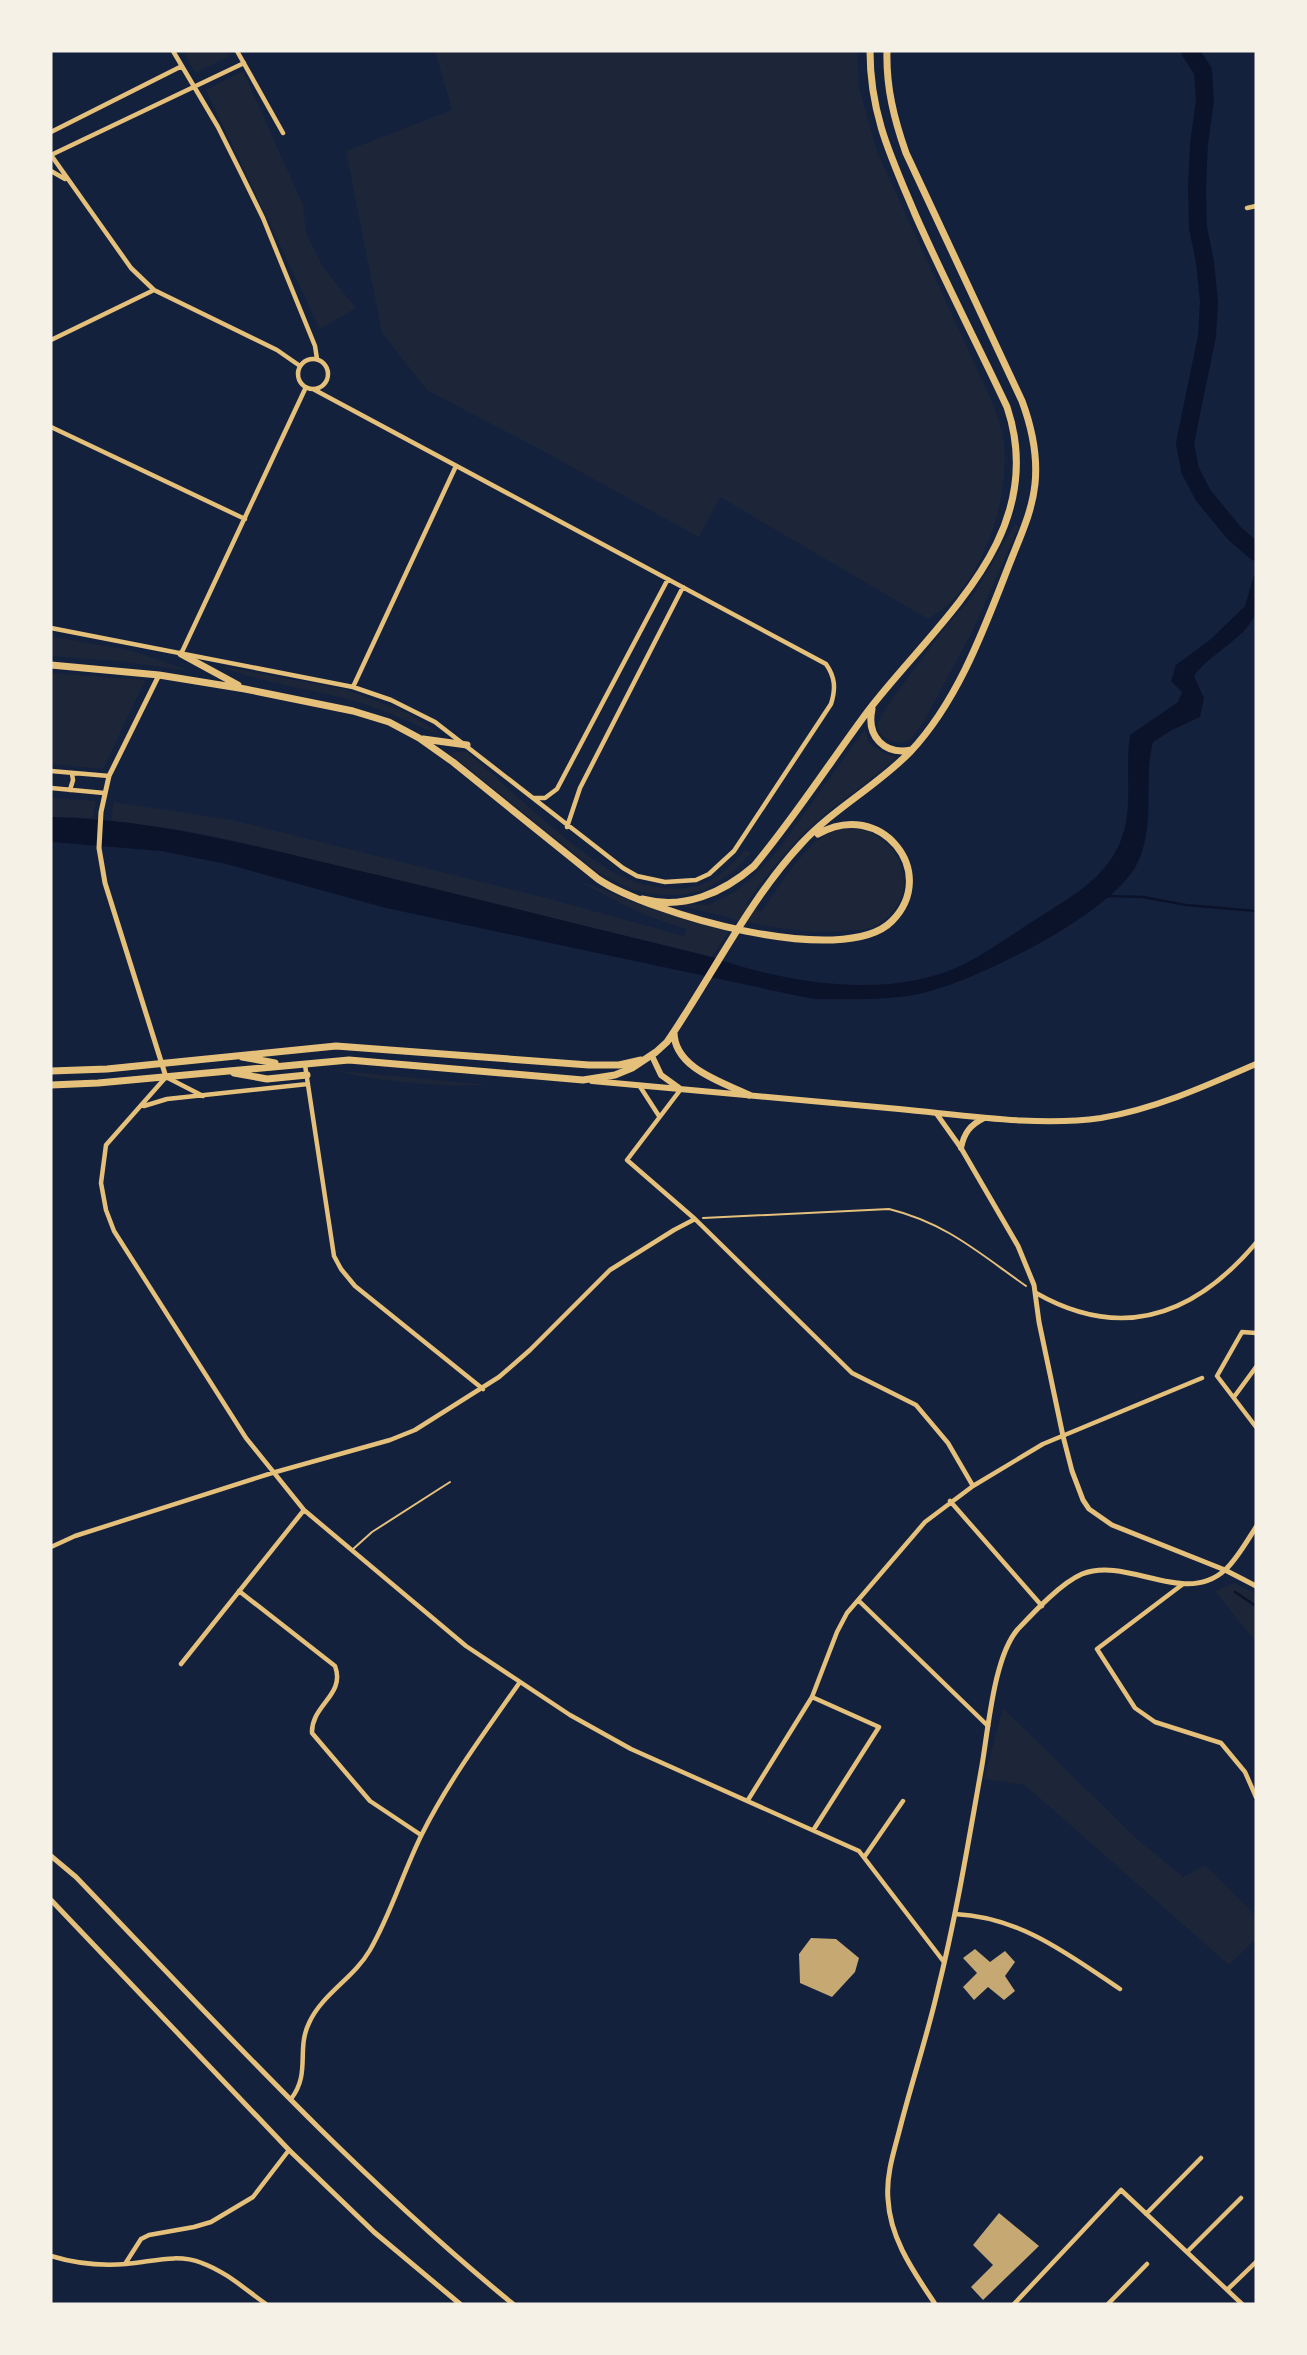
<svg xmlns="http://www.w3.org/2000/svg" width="1307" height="2355" viewBox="0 0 1307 2355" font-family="'Nunito Sans',sans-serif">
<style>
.green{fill:#1d2539}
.water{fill:#0b132b}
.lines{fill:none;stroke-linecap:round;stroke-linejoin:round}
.stream{stroke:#0b132b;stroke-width:2.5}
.river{stroke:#0b132b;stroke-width:18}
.building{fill:#c6a872}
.path{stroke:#e5c07b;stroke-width:2}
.service{stroke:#e5c07b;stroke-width:2}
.minor{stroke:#e5c07b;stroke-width:4.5}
.tertiary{stroke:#e5c07b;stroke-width:5}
.secondary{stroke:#e5c07b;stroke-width:6}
.trunk{stroke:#e5c07b;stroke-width:7}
</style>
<rect width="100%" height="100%" fill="#14213d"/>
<path class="green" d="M183,51H227L230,56L195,73Z
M435,51H857L859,88L877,152L994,406C997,418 1003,431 1004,443C1009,498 988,563 950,603C944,609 935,614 928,619L720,497L699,537L543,451L427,390L382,333L346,151L452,110Z
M243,71L303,205L306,233L323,267L356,308L320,329L206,90Z
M1015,524L1019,526L973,630L924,721L911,739L902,743L890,741L882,735L877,728L879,720L892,699L944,629L973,596Z
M51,636L132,651L191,671L117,661L51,656Z
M219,666L344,689L408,713L442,736C412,723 382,709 351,700C307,688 262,683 219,666Z
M51,673L145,680L103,769L51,764Z
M865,729L869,743L886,754L897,757C874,777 849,795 825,814C793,840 770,871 746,904L761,912C776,892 791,866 809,848C872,786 947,888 873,927C867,930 858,930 852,930C794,937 734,919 678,905H708L733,893L754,876L775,854Z
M466,751C510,789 553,832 602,865C628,883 668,895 699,885C718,880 732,864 745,850L751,853L732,873L704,890L681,895H663L632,890L599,873L449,753Z
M51,798L96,801L93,818L51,817Z
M114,802L232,820L546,898L684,936L687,929C647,918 613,900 578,880L636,903L729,931L712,957L231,840L175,829L111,821Z
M331,1070L489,1085C436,1087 382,1082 331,1070Z
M1234,1583L1256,1593V1642L1215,1591Z
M1003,1708L1137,1839L1183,1877L1205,1865L1256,1916V1939L1229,1965L1025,1785L984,1779Z"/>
<path class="water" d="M1254,575L1256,576C1256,587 1258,600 1256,611C1251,635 1208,655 1194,676L1204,698L1200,717L1172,730L1153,742C1143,781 1156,823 1138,862C1115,913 973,983 919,994C883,1001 848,999 813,999L386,908L226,864L161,851L51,842V817C149,819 244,843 339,866C464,895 588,927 712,957C787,984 892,1001 966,963C991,950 1014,933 1038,918C1069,898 1103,880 1119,845C1135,808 1124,774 1130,735L1178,702L1182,692L1171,681L1176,665L1211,639L1245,606Z"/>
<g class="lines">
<path class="stream" d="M1107,896L1143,897L1186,905L1256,911
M1235,1592L1256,1606"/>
<path class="river" d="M1190,51L1203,71L1205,100L1199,144L1197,187L1198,228L1205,262L1209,302L1207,336L1185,443L1190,470L1203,495L1235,534L1256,552"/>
</g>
<path class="building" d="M811,1938L836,1939L859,1958L855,1972L832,1997L800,1983L799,1954Z
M975,1949L990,1962L1005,1951L1015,1962L1005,1976L1015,1991L1004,2000L988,1987L974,2000L963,1987L977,1973L963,1958Z
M999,2213L1039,2246L983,2300L971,2287L993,2265L973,2245Z"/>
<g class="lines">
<path class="path" d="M703,1218L889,1209C946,1223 979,1253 1026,1286"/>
<path class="service" d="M352,1550L372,1532L450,1482"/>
<path class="minor" d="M173,51L218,127L241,173L263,218L315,346L317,359
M237,51L283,133
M51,132L182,66
M51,155L131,268L154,290L277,350L300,366
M51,155L244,63
M51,171L65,179
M1247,208L1256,206
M51,340L154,290
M298 374a15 15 0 1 1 30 0a15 15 0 1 1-30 0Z
M51,427L245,519
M51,628L353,687L391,700L435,722L623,868L637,876L665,882L696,880L709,874L734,851L831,704C836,688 835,677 826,664L313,389
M181,654L306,387
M353,687L456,466
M51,771L109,776
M51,788L104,793
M70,790L73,780L72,774
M533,798H545L557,789L668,579
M567,827L580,788L683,587
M305,1065L334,1256L341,1269L355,1286L483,1389
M639,1085L659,1116
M681,1089L627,1160L695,1219L852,1373L916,1405L948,1443L973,1486
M203,1096L166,1077L106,1145L101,1183L106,1210L114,1231L246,1438L304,1510L466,1646L570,1715L631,1749L859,1851L944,1962
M144,1106L167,1099L308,1084
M1036,1293C1122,1342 1195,1315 1256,1243
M1256,1333L1242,1332L1217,1376L1256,1427
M1234,1397L1256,1367
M950,1501L1042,1606
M51,1547L75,1536L272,1473L390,1440L415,1430L499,1377L530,1350L610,1270L674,1230L695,1219
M1183,1584L1097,1649L1135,1708L1155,1722L1221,1743L1245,1772L1256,1797
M239,1591L335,1666C346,1695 311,1705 312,1733L370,1801L421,1835
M858,1600L988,1726
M181,1664L304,1510
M812,1697L879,1727L814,1829
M748,1800L812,1697L837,1632L847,1613L925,1522L973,1486L1043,1444L1202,1378
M865,1856L903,1801
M955,1914C1020,1917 1068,1954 1120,1989
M291,2099C311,2073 296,2050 309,2023C322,1994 354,1978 370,1950C391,1914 403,1872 422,1834C449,1780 485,1732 520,1682
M1146,2214L1201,2158
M1187,2252L1241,2198
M51,2256C74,2263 102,2266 126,2264C152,2262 176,2253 202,2263C225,2271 246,2290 266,2304
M125,2264L141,2239L149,2235L194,2227L211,2222L253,2197L289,2150
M1227,2290L1256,2262
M1014,2304L1121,2190L1242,2304
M1108,2304L1147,2264"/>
<path class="tertiary" d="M159,675L109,776L101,812L99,848L105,883L166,1077
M936,1113L961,1148L1018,1246L1034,1285L1039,1322L1063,1436L1072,1471L1083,1500L1089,1509L1112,1525L1225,1570L1256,1586
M51,1856L76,1877C217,2024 355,2175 513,2304
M51,1900L289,2150L374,2232L460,2304
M935,2304C914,2272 890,2239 888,2199C886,2177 893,2154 899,2132C911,2084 927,2037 938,1989C956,1917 968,1844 981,1771C988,1734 993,1657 1018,1629C1034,1612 1061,1583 1082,1574C1128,1556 1184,1607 1225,1570C1237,1559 1247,1541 1256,1527"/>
<path class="secondary" d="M652,1056L661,1075L679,1088
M592,1081C694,1090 797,1100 899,1109C964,1115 1037,1127 1101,1118C1155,1109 1206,1086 1256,1064
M961,1148C964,1133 970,1125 984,1118"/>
<path class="trunk" d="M181,654L238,685
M51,665L159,675L245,689L353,711L389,722L419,738L453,762L598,879C648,913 844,970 892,921C940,872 880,798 818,834
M872,709C866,737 885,755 911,750
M423,739L467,745
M642,899C684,910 723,893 754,866C795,817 830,762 868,711C938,620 1050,535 1007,407C977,343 944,280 915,214C891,157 870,114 870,51
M674,1032C674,1068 722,1082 749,1095
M242,1057L275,1063
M51,1071L107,1069L336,1046L589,1065H619L641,1060
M234,1073L267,1079L307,1075
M51,1085L98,1083L349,1060L583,1080L615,1075L632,1068L656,1052L667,1042C711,978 748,901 801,844C833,809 877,786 910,752C958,701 984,629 1009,565C1019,539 1032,513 1035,484C1038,455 1032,428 1022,401L906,153C894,119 886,87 887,51"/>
</g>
<rect width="1307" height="2355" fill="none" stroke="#f6f1e7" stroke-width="105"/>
</svg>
